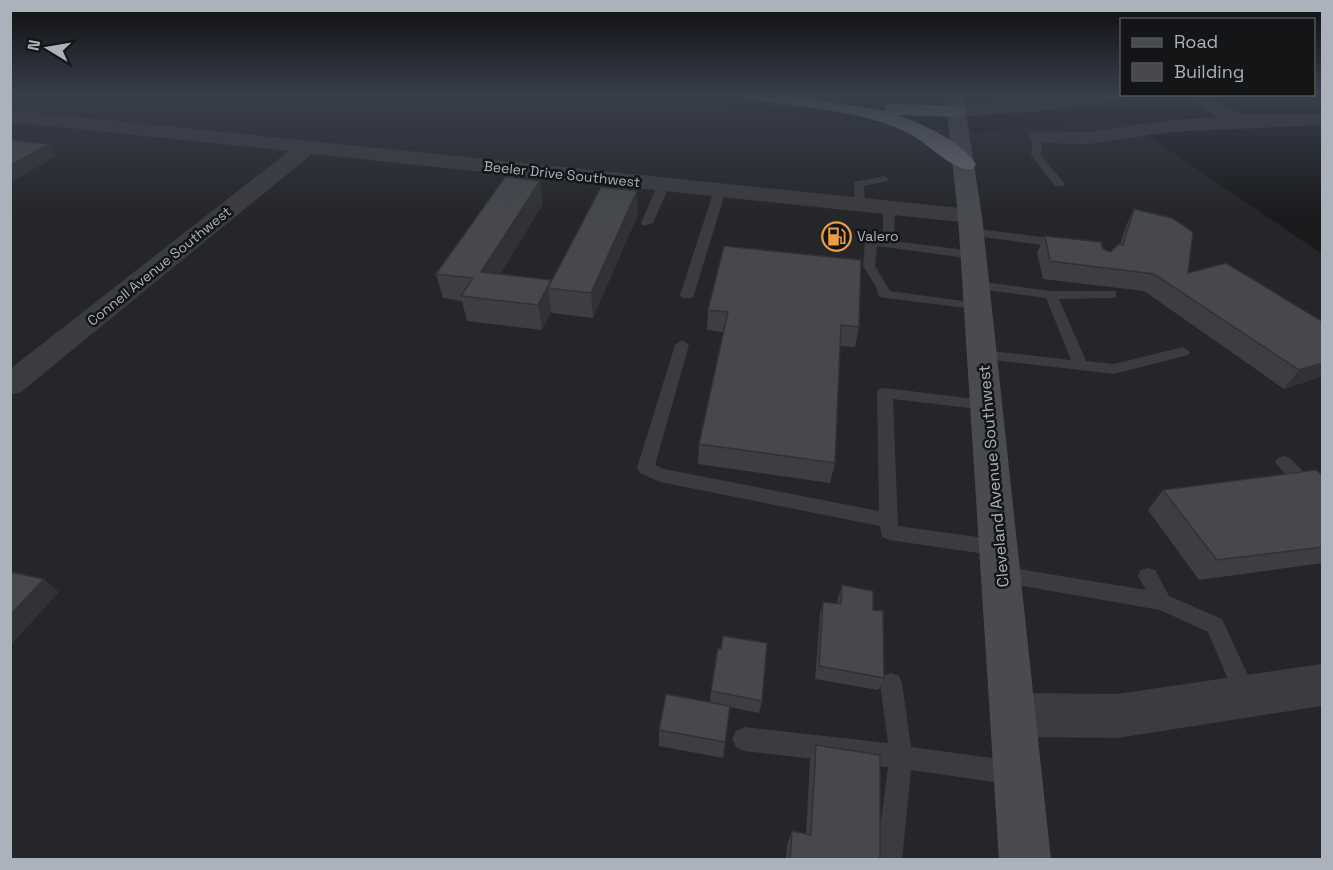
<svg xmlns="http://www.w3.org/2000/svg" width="1333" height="870" viewBox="0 0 1333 870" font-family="'Space Grotesk',sans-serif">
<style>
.built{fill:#252629}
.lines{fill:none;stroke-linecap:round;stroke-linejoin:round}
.service{fill:#3b3c40;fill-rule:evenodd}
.minor{fill:#3b3c40;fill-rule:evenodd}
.secondary{fill:#494b50;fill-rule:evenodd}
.motorway{fill:#676b71;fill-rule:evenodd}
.wall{fill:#3c3e41}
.shaded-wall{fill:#313235}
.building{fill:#46484c;stroke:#313235;stroke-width:1.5}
.labels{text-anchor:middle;stroke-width:5;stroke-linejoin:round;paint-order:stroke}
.far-street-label{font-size:14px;fill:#acb2bb;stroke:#141517}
.far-poi-label{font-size:14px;fill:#acb2bb;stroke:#141517;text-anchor:start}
.street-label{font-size:16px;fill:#acb2bb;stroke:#141517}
</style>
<rect width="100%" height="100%" fill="#191a1c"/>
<path class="built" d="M10,94H688L734,108L975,133L1122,118L1322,254V859H11Z"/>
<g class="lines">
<path class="service" d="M1038,134L1043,137L1041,155L1065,184L1063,186H1055L1031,155L1033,137Z
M884,176L889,179L888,181L864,186L865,204L855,206L854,182Z
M664,181L670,184L653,223L643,226L641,223L658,184Z
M720,187L726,190L694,295L692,298H682L680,295L714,190Z
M889,204L895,207L894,241L973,251L979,255L973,259L877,246L875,266L890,291L978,303L983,304V310L879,297L876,287L863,266L865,242L871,238H883V207Z
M971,228L1065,240L1071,244L1065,248L967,235V229Z
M976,281L1051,291H1116V297L1111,298L1059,299L1086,361L1114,364L1183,347L1190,352L1188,355L1114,374L977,358L975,355L977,352L982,350L1071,360L1046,298L971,288V282Z
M682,340L689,345L655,465L664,469L879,511L877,393L879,389L885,388L992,401L994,405L992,409L986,410L893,399L898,526L999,540L1006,542L1008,548L1006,554L999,556L889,540L882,537L880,526L660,482L640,473L637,468L675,345Z
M1284,456L1290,458L1322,491V509L1316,507L1278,466L1275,462L1278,458Z
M1001,566L1146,590L1138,576L1141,570L1148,568L1155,570L1169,596L1222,619L1257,695L1254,703L1246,706L1238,703L1208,632L1160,610L1001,582L994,580L991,574L994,568Z
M891,673L899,676L902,683L911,747L1014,761L1022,765L1026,773L1022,781L1014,785L911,770L902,860H876L888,767L744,751L736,747L732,739L736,731L744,727L888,743L880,683L883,676Z"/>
<path class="minor" d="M1084,94H1130L1121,99L1053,110L958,117L949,111L958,105Z
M1177,94H1202L1245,115L1322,113V125L1170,132L1089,144L1038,143L1031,141L1028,137L1031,133L1038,131L1089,132L1170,120L1218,117Z
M10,110L970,209L978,211L982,216L978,221L970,223L312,154L21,392L10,395V369L289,151L10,122Z
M1322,664V706L1117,738L1013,737L997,731L990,715L997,699L1013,693L1117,694Z"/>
<path class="secondary" d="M945,94H963L982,216L1051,860H999L958,216Z"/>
<path class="motorway" d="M738,94H784L884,111L885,105L892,103L965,107L967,111L965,115L958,117L897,115C924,125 958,139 976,164L973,169C954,173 928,143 910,134C860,109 801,108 747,99Z"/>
</g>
<path class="wall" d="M543,204L500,274L551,280L552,282L638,214L593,318L552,313L551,311L542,330L467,321L462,301L443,298L436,274Z
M1134,209L1188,273L1323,322V376L1284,389L1144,291L1043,279L1037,253L1045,236L1103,249L1110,252L1120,244L1126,226Z
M708,310L859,327L855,347L840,346L835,463L830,483L698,464L699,444L723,332L707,330Z
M1323,476V563L1199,580L1148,510L1163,490Z
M842,585L873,610L884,678L878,690L815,679L820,614L823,602L837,604L838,598Z
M711,691L762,701L759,713L730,707L723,758L659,746V730L710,702Z
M816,745L880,860H786L787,845L792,831L806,834L810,761Z"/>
<path class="shaded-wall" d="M49,144L56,156L14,181L10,176V166Z
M540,181L543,204L486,296L481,272Z
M637,191L638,214L593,318L591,293Z
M551,280L553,288H548L551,311L542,330L538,305Z
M1323,363V376L1284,389L1299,370Z
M44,579L59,592L11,645L10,644V615Z"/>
<path class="building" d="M10,140L49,144L10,166Z
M505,177L540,181L481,272L551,280L538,305L461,296L473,278L436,274Z
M601,187L637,191L591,293L548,288Z
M1134,209L1172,218L1193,232L1188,273L1226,263L1323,322V363L1299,370L1154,274L1050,261L1045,236L1101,242L1103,249L1110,252L1119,244L1123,245Z
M724,246L861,260L859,327L841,325L835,463L699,444L728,312L708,310Z
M1316,470L1323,476V547L1217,560L1163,490Z
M10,572L44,579L10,615Z
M842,585L873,591V610L883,611L884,678L819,666L823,602L841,604Z
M723,636L767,643L762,701L711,691L718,648L721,649Z
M666,694L730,706L725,742L659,730Z
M816,745L880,755V860H790L792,831L811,835Z"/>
<linearGradient id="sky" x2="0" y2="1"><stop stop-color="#0e0e0f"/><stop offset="0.44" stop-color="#383e4b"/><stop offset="1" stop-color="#383e4b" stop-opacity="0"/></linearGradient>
<rect width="1333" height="216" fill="url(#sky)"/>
<defs>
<symbol id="fuel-ring" viewBox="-11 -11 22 22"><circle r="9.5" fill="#141517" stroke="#eb9e42" stroke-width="1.5"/><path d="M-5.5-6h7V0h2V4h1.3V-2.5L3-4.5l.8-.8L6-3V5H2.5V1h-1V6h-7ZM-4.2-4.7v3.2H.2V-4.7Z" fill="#eb9e42"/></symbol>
</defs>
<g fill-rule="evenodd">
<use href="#fuel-ring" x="820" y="220" width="33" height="33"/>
</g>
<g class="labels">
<g class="far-street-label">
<text transform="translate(562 174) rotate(6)" y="5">Beeler Drive Southwest</text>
<text transform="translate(159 266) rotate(-39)" y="5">Connell Avenue Southwest</text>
</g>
<g class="far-poi-label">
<text x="857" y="241">Valero</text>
</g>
<g class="street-label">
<text transform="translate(993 476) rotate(-95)" y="6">Cleveland Avenue Southwest</text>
</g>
</g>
<rect width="1333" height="870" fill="none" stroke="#acb2bb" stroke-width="24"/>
<rect x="1120" y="18" width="195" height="78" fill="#141517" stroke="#515459" stroke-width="1.5"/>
<rect x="1132" y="38" width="30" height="9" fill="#494b50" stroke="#515459" stroke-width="1.5"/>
<text x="1174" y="48" font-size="18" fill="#acb2bb">Road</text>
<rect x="1132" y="63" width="30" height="18" fill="#46484c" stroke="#515459" stroke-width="1.5"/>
<text x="1174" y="78" font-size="18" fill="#acb2bb">Building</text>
<g transform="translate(48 48) rotate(281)" stroke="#141517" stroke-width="4.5" paint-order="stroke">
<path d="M0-4.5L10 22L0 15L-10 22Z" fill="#acb2bb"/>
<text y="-9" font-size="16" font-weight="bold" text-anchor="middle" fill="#acb2bb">N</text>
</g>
</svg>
